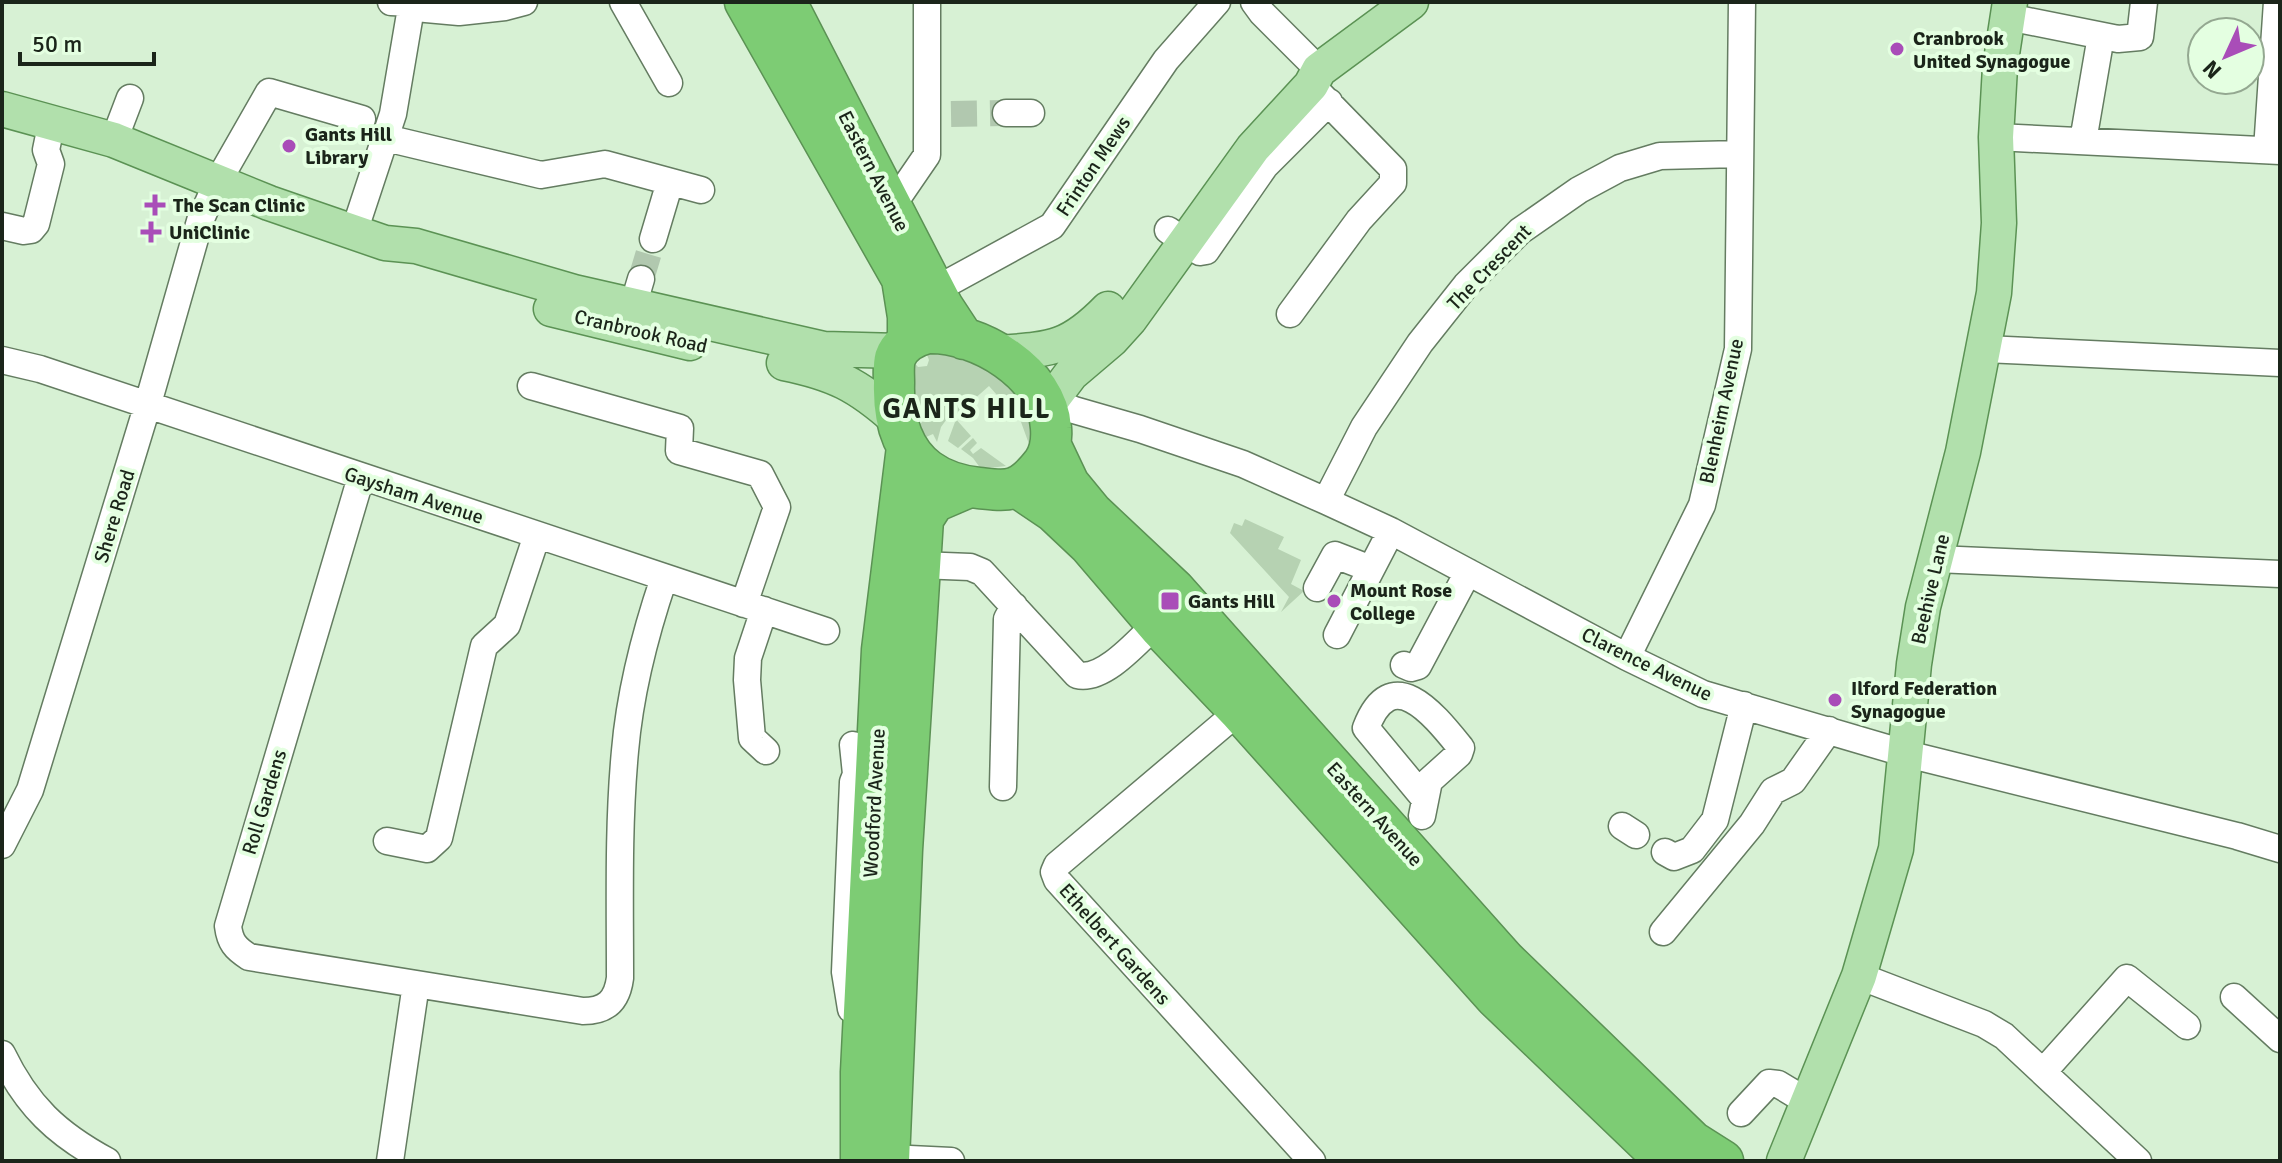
<svg xmlns="http://www.w3.org/2000/svg" width="2282" height="1163" viewBox="0 0 2282 1163" font-family="Signika,sans-serif">
<style>
.green{fill:#b6d2b2}
.lines{fill:none;stroke-linecap:round;stroke-linejoin:round}
.minor-tunnel{stroke:#b1c8af;stroke-width:26;stroke-dasharray:26 13;stroke-linecap:butt}
.minor-casing{stroke:#647c61;stroke-width:29}
.major-casing{stroke:#5b9254;stroke-width:37}
.highway-casing{stroke:#5b9254;stroke-width:43}
.minor{stroke:#fff;stroke-width:26}
.major{stroke:#b1e0ac;stroke-width:34}
.highway{stroke:#7dcc74;stroke-width:40}
.poi-dot{fill:#a94db8;stroke:#e4ffe1;stroke-width:3}
.labels{text-anchor:middle;stroke-width:8;stroke-linejoin:round;paint-order:stroke}
.poi-label{font-size:20px;font-weight:bold;fill:#1b251a;stroke:#e4ffe1;text-anchor:start}
.street-label{font-size:20px;fill:#1b251a;stroke:#e4ffe1}
.district-label{font-size:28px;font-weight:bold;letter-spacing:2px;fill:#1b251a;stroke:#e4ffe1}
</style>
<rect width="100%" height="100%" fill="#d7f1d4"/>
<path class="green" d="M933,349L969,362L971,359C996,373 1046,410 1029,444L1021,422L1016,416L1023,409L1019,405L1012,412L989,386L954,417L971,436L958,448L948,441L955,422L949,416L941,427L937,442L933,434L926,437L919,425L924,420L910,402L913,361L918,367L927,366L929,360L926,352Z
M973,438L977,443L970,450L973,454L981,448L1006,466L981,469L973,458L961,449Z
M1245,519L1284,537L1278,549L1301,560L1291,584L1304,591L1281,612L1289,597L1230,533L1234,523L1242,526Z"/>
<g class="lines">
<path class="minor-tunnel" d="M951,114L1006,113
M641,279L653,239"/>
<defs>
<path id="minor" d="M391,2L412,3L426,9L459,12L505,7L524,2
M623,2L669,83
M1254,2L1262,13L1319,70
M2008,17L2118,39L2140,37L2144,2
M1006,113H1031
M1996,137L2280,151
M386,138L541,175L605,164L701,190
M114,140L130,98
M2083,141L2101,36
M2267,150L2277,2
M892,206L927,155V2
M2,226L24,231L31,230L36,224L51,164L46,150L52,121
M1168,230L1200,252L1206,251L1265,166L1329,102
M354,232L393,114L412,2
M653,239L670,182
M935,290L1052,226L1166,60L1217,2
M633,306L641,279
M1290,314L1359,220L1393,183V169L1311,85
M1985,349L2280,363
M2,360L40,369L826,631
M531,386L680,428L679,451L760,474L777,507L744,604
M1043,397L1074,410L1140,429L1243,464L1326,501L1391,531L1627,657L1703,694L1907,754L2237,836L2280,849
M361,477L228,926C230,942 235,948 249,957L583,1011C606,1011 617,1001 620,978C620,902 618,826 625,751C630,692 645,634 664,578
M1326,501L1364,427L1420,343L1466,285L1520,231L1579,190L1620,168L1660,156L1739,154
M1936,559L2280,574
M919,565L970,567L982,572L1077,675C1103,682 1138,641 1156,624
M1317,588L1335,555L1371,569
M764,610L748,658L747,680L752,738L766,751
M1337,635L1391,531
M1627,657L1702,505L1738,349L1742,2
M1404,665L1411,668L1418,666L1468,572
M1239,711L1057,865L1054,872L1057,880L1312,1161
M853,745L856,774
M1003,787L1007,619L1014,606
M1422,816L1429,781L1459,754L1461,748C1435,716 1392,660 1366,728L1424,798
M1622,826L1636,835
M387,841L427,849L439,838L484,646L507,625L537,535
M2,845L30,790L147,407L200,221L217,183L269,92L362,119
M1665,852L1674,857L1692,850L1715,820L1744,705
M1663,932L1752,824L1773,791L1793,781L1829,730
M1859,976L1984,1024L2004,1036L2138,1161
M2234,997L2280,1039
M851,1009L845,972L853,782C857,770 864,767 875,763
M2,1054C27,1106 57,1134 107,1161
M2043,1072L2127,978L2187,1026
M1741,1113L1769,1083L1778,1084L1808,1102
M889,1158L951,1161
M390,1161L416,984"/>
<path id="major" d="M2,109L114,140L269,203L385,243L416,246L574,292L824,349L899,351
M551,309L690,343
M998,353C1052,349 1069,349 1108,309
M784,363C834,373 858,385 896,419
M1047,406L1071,374L1111,340L1130,319L1253,148L1311,85L1319,70L1411,2
M1784,1161L1859,976L1896,849L1914,664L1923,607L1963,452L1994,293L1999,223L1996,137L2000,67L2010,2"/>
<path id="highway" d="M745,2L902,279L908,317V341
M786,2L943,307L964,339
M927,333C978,331 1048,373 1051,428C1052,441 1050,453 1043,463C1036,472 1026,483 1016,487C1005,492 990,489 979,488C961,486 943,481 928,470C900,449 893,416 894,383C894,375 893,366 895,358C900,344 913,337 927,333Z
M1051,446L1069,484L1092,512L1175,590L1505,960L1693,1142L1723,1161
M1017,487L1054,512L1089,545L1160,628L1239,711L1495,997L1666,1161
M861,1161V1072L882,650L907,447
M889,1161L902,850L923,519L934,502L969,487"/>
</defs>
<use href="#minor" class="minor-casing"/>
<use href="#major" class="major-casing"/>
<use href="#highway" class="highway-casing"/>
<use href="#minor" class="minor"/>
<use href="#major" class="major"/>
<use href="#highway" class="highway"/>
</g>
<g class="poi-dot">
<circle cx="1897" cy="49" r="8"/>
<circle cx="289" cy="146" r="8"/>
<path d="M151 193h8v8h8v8h-8v8h-8v-8h-8v-8h8z"/>
<path d="M147 220h8v8h8v8h-8v8h-8v-8h-8v-8h8z"/>
<rect x="1160" y="591" width="20" height="20" rx="4"/>
<circle cx="1334" cy="601" r="8"/>
<circle cx="1835" cy="700" r="8"/>
</g>
<g class="labels">
<g class="poi-label">
<text x="1913" y="45">Cranbrook<tspan x="1913" dy="23">United Synagogue</tspan></text>
<text x="305" y="141">Gants Hill<tspan x="305" dy="23">Library</tspan></text>
<text x="173" y="212">The Scan Clinic</text>
<text x="169" y="239">UniClinic</text>
<text x="1350" y="597">Mount Rose<tspan x="1350" dy="23">College</tspan></text>
<text x="1188" y="608">Gants Hill</text>
<text x="1851" y="695">Ilford Federation<tspan x="1851" dy="23">Synagogue</tspan></text>
</g>
<g class="street-label">
<text transform="translate(1093 166) rotate(-56)" y="7">Frinton Mews</text>
<text transform="translate(874 171) rotate(63)" y="7">Eastern Avenue</text>
<text transform="translate(1489 267) rotate(-46)" y="7">The Crescent</text>
<text transform="translate(641 331) rotate(13)" y="7">Cranbrook Road</text>
<text transform="translate(1721 411) rotate(-78)" y="7">Blenheim Avenue</text>
<text transform="translate(414 495) rotate(18)" y="7">Gaysham Avenue</text>
<text transform="translate(114 516) rotate(-73)" y="7">Shere Road</text>
<text transform="translate(1930 589) rotate(-77)" y="7">Beehive Lane</text>
<text transform="translate(1647 664) rotate(26)" y="7">Clarence Avenue</text>
<text transform="translate(264 802) rotate(-73)" y="7">Roll Gardens</text>
<text transform="translate(874 803) rotate(-87)" y="7">Woodford Avenue</text>
<text transform="translate(1375 814) rotate(48)" y="7">Eastern Avenue</text>
<text transform="translate(1115 944) rotate(48)" y="7">Ethelbert Gardens</text>
</g>
<g class="district-label">
<text x="967" y="418">GANTS HILL</text>
</g>
</g>
<rect width="2282" height="1163" fill="none" stroke="#1b251a" stroke-width="8"/>
<g transform="translate(2226 56) rotate(226)"><circle r="38" fill="#e4ffe1" stroke="#94a891" stroke-width="2"/>
<path d="M0-6L14 30L0 20L-14 30Z" fill="#a94db8"/>
<text y="-12" font-size="22" font-weight="bold" text-anchor="middle" fill="#1b251a">N</text>
</g>
<path d="M20 52v12h134v-12" fill="none" stroke="#1b251a" stroke-width="4"/>
<text x="32" y="52" font-size="24" fill="#1b251a" stroke="#e4ffe1" stroke-width="6" paint-order="stroke">50 m</text>
</svg>
